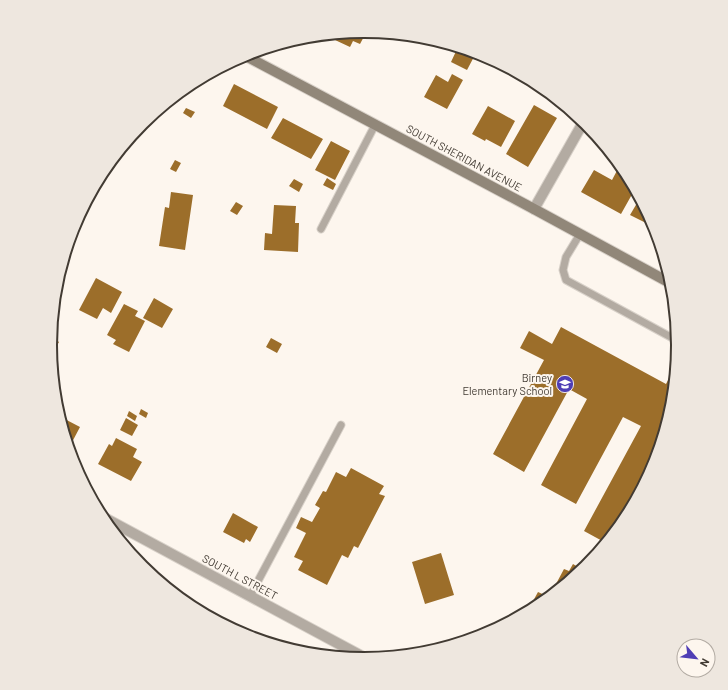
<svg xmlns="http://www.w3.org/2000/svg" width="728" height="690" viewBox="0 0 728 690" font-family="Barlow,sans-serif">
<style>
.building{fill:#9c6e2a}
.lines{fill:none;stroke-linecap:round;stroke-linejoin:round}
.lane-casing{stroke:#d8d1c9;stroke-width:9}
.street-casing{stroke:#d8d1c9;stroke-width:12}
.secondary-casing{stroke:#d8d1c9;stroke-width:12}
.lane{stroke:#b3aba2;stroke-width:7}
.street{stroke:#b3aba2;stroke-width:10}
.secondary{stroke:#918779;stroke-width:10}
.labels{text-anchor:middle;stroke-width:4;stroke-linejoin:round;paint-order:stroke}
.street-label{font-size:11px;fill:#423b33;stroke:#fdf6ee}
.poi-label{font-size:11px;fill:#423b33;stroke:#fdf6ee;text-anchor:end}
.rim{fill:none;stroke:#423b33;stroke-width:2}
</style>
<rect width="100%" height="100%" fill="#fdf6ee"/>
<path class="building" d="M364,31H367L360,44L353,41L350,47L335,40L338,34Z
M458,47L476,53L467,70L451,62Z
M452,74L463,80L447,109L424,97L436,75L448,82Z
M234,84L278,107L267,129L223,106Z
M534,105L557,118L528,167L506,154Z
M488,106L515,121L501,147L486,139L485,141L472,134Z
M186,108L195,112L191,118L183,113Z
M283,118L323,139L311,159L271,138Z
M331,141L350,151L335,180L315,170Z
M175,160L181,163L176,172L170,169Z
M620,165L625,171L635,189L621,214L581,192L594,170L612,180Z
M327,178L336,184L333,190L323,185Z
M294,179L303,184L299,192L289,186Z
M171,192L193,195L185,250L159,246L165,207L169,208Z
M640,198L654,225L656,231L651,229L652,226L630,215Z
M236,202L243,206L237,215L230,211Z
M274,205L296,206L295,223H299L298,252L264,250L265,233L272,234Z
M96,278L122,292L111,313L103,308L97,319L79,310Z
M55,291L61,294L54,309Z
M154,298L173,309L162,328L143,318Z
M124,304L138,311L135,316L145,321L129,352L113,344L116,340L107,335Z
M561,327L666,384L673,370L675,372L672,406L654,465L625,520L606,543L584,531L641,426L623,417L576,504L541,485L587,399L569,389L524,472L493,454L544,360L520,348L529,331L552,344Z
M52,337L59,342L56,347L50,344Z
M271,338L282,344L277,353L266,347Z
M57,406L63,409L59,416L80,427L70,446L68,444L56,407Z
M141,409L148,413L146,418L139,414Z
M129,411L137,416L135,421L127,416Z
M126,418L138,425L132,436L120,430Z
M116,438L137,449L133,457L142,462L131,481L98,464L109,444L112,446Z
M351,468L384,486L379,494L385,496L358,548L354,546L348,558L342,555L327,585L298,570L303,561L294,557L306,533L296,528L301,517L312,522L320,508L315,505L323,491L326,492L336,472L346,477Z
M233,513L258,527L250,542L246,539L244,543L223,532Z
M441,553L454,595L425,604L412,562Z
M573,564L583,570L538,606L527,612L538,592L549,597L564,569L569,571Z
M187,598L217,616L215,619L189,606L185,602Z
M227,623L247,634L248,632L262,641L244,635L226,625Z"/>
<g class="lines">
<defs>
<path id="lane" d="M321,229L375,125
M580,234L566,257L563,270L566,280L678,341
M250,596L341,425"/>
<path id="street" d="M534,209L584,121
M101,516L367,659"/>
<path id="secondary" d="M244,55L534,209L672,284"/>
</defs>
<use href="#lane" class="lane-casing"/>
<use href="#street" class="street-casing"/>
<use href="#secondary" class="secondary-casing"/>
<use href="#lane" class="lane"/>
<use href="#street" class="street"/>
<use href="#secondary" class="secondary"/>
</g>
<defs>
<symbol id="school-disc" viewBox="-11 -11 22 22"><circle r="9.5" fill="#4f3eb5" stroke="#fdf6ee"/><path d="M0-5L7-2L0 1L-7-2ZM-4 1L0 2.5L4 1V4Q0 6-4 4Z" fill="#fff"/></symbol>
</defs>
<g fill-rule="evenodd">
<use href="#school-disc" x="555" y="374" width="20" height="20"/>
</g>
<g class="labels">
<g class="street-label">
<text transform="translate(464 158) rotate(28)" y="4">SOUTH SHERIDAN AVENUE</text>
<text transform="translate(240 577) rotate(28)" y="4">SOUTH L STREET</text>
</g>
<g class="poi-label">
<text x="552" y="382">Birney<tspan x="552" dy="13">Elementary School</tspan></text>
</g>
</g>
<path d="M0 0H728V690H0ZM57 345a307 307 0 1 1 614 0a307 307 0 1 1-614 0Z" fill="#eee7df" fill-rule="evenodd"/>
<path class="rim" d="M57 345a307 307 0 1 1 614 0a307 307 0 1 1-614 0Z"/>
<g transform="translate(696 658) rotate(118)"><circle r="19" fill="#fdf6ee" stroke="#b2aba3"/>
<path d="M0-3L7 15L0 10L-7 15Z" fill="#4f3eb5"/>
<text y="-6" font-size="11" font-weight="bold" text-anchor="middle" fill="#423b33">N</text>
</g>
</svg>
